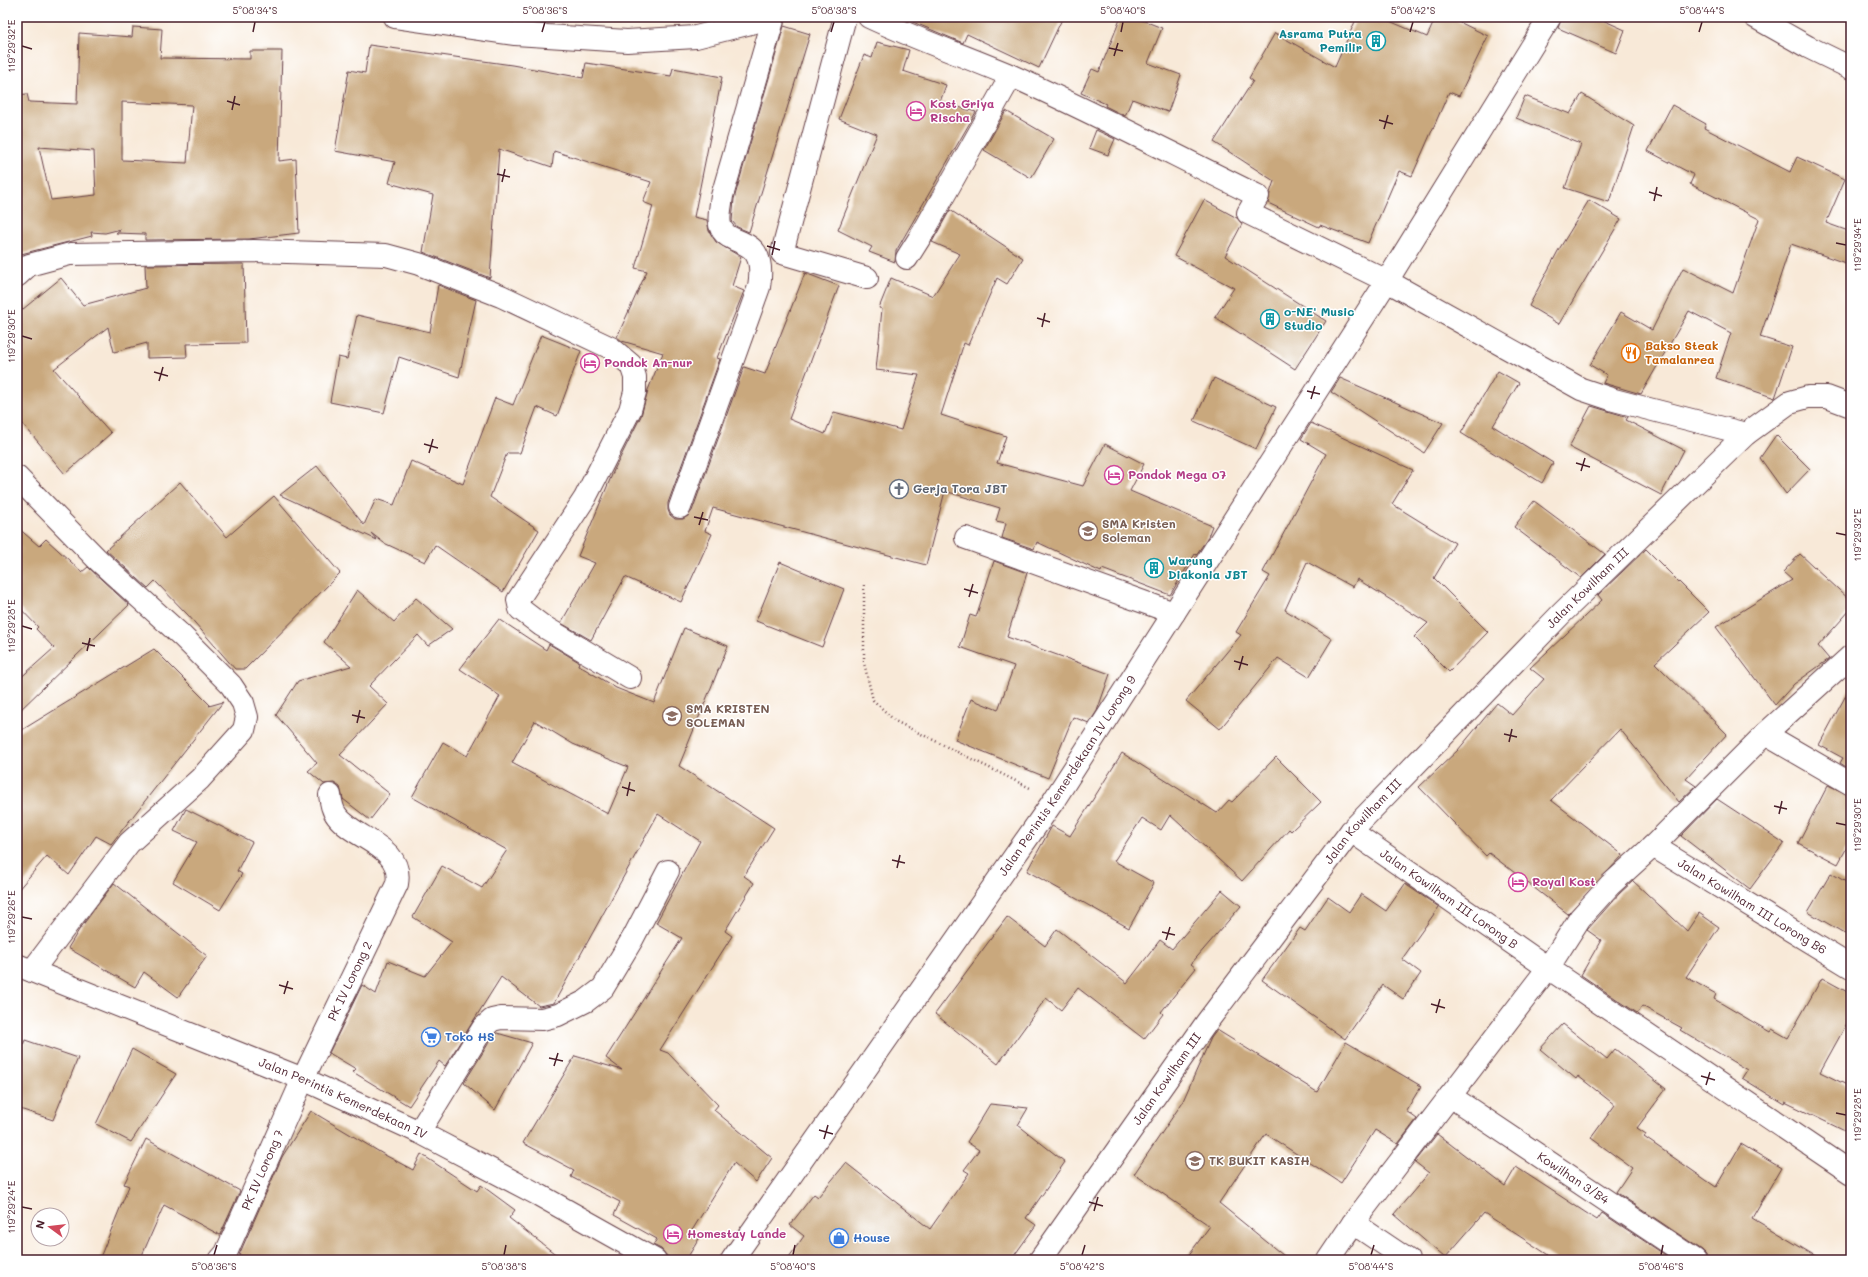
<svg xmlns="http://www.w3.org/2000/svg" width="1868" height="1277" viewBox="0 0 1868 1277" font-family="Mali,sans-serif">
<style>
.building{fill:#c9a87d;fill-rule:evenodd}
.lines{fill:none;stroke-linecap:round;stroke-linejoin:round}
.street-casing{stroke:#643d45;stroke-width:24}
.path{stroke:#643d45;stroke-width:2.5;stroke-dasharray:1 3;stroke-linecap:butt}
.street{stroke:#fff;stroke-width:22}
.ticks{fill:none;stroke:#4a1f2b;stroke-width:1.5}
.labels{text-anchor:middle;stroke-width:3;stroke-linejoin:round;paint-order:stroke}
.culture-label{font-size:12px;font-weight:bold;fill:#0d838f;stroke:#fff;text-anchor:start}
.hotel-label{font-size:12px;font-weight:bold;fill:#b23c85;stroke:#fff;text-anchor:start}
.food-label{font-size:12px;font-weight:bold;fill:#c56008;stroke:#fff;text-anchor:start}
.worship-label{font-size:12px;font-weight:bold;fill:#5b616d;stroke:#fff;text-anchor:start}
.education-label{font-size:12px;font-weight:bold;fill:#785e54;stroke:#fff;text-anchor:start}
.street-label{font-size:12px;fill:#4a1f2b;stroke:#fff}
.shop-label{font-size:12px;font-weight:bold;fill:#366cbe;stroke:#fff;text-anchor:start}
.neatline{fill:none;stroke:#4a1f2b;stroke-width:1.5}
.ticks-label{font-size:10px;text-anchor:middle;fill:#4a1f2b}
</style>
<rect width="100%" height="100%" fill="#fff"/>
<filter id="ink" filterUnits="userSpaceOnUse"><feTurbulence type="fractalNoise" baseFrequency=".025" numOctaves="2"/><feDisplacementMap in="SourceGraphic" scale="8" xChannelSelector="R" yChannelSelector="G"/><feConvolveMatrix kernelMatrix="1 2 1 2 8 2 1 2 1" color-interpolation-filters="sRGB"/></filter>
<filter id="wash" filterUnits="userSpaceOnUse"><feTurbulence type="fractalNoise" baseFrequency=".012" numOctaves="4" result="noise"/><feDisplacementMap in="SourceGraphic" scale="16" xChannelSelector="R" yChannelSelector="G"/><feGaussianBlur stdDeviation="0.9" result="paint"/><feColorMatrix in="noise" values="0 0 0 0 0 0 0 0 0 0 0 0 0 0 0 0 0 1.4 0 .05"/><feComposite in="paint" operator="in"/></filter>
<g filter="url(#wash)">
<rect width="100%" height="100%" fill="#f8e9d8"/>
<g id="blocks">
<path class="building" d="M901,17H1063L1039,68L967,34L963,43Z
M1121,17H1134L1162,28L1148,63L1181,75L1168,112L1132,99L1125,116L1105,106L1106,104L1081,93L1092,69L1099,72Z
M1357,17H1380L1427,37L1436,17H1449L1488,36L1459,96L1449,92L1412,176L1399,171L1368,243L1320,225L1319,227L1268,203L1270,193L1274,181L1214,142L1253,81L1249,78L1275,33L1335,67Z
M1562,17H1596L1625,30L1616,53L1558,28Z
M784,26L810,34L749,232L737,227L732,221L734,199Z
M133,27L162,29L160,58L250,59V51H282L279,161L296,159L299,233L249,239L145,240V234L116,233L121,229L105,233L91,232L92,236L17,255V95L27,94L29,102L77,104L79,33L132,37ZM122,102L192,105L187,163L122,160ZM39,147L94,151L96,195L51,200Z
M877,42L909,50L903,71L946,85L940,102L976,112L896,251L895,262L869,252L872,247L838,230L877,134L839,119L864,55L872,58Z
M369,45L512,65L583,78L586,63L671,76L673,68L722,77L694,217L707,220L709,231L716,242L741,257L732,286L744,291L717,358L720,359L668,503V510L670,515L675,519H683L688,516L692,511L744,367L765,374L805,273L839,286L789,419L825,434L834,412L901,430L919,375L876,370L882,309L879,308L891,278L933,296L960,254L932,242L950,210L1023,258L1007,284L997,278L968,345L964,343L941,415L1006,436L997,463L1083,486L1105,444L1144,464L1130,491L1212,526L1207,539L1196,555L1195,554L1170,595L1102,569L1101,572L1037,542L1034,549L1002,538L1006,523L996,521L1000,508L945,491L926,565L713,508L705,531L712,534L681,602L625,577L591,640L561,623L595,563L578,556L614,470L641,416L648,390L663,353L622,341L617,337L647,271L635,268L653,206L643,202L651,182L554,151L552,167L499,149L490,278L423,252L433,195L389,183L395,162L335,151L349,70L365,73Z
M1582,94L1634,126L1609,202L1565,188L1581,144L1516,118L1525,96L1570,114Z
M1672,105L1706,124L1704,128L1790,172L1797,157L1845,179L1826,223L1851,232V265L1791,244L1760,337L1792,347L1775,398L1716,378L1731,333L1689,311L1641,394L1603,383L1607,375L1590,365L1621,312L1652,330L1683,268L1733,293L1759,219L1690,184L1694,175L1648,151Z
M1006,111L1054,139L1031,178L984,150Z
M1096,130L1115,139L1108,155L1089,148Z
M1204,200L1237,218L1242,224L1225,256L1326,321L1295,369L1215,317L1234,288L1174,256Z
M1589,200L1621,219L1559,324L1529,306L1558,251Z
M244,264L246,343L186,344L187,357L147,358V343L114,352L108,327L54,369L111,433L65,474L17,417V314L61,278L83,305L146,288L145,265Z
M438,285L476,300L459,377L399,357L384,413L330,402L338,357L347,359L357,315L430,332Z
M541,335L581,351L557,416L537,407L520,453H507L490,497L539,530L503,592L435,545L425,562L384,543L371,533L377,540L280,495L317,466L364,525L376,499L394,505L411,461L463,484L495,398L513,405Z
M1498,371L1519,383L1493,426L1553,463L1542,483L1461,433Z
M1214,378L1276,407L1256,449L1194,421Z
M1340,378L1443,423L1424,453L1331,392Z
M1591,406L1628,417L1626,420L1684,450L1661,495L1569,447Z
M1311,423L1413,470L1392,504L1455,543L1434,578L1488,632L1449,672L1414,637L1428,623L1357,579L1353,587L1307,562L1285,610L1332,639L1309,677L1278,658L1220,729L1186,701L1241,635L1236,632L1270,576L1263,572L1326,454L1301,439Z
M1776,435L1810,469L1786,494L1760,458Z
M180,482L227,537L274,496L340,573L245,669H235L188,615L155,581L148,588L106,550Z
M1534,501L1605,554L1581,578L1514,527Z
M17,527L39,546L46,539L82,572L88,567L129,605L17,713V681L54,648L36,629L38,627L17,605Z
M1646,549L1709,612L1655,663L1727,734L1686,779L1696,786L1679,802L1620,729L1551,800L1623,855L1568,914L1489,853L1486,856L1419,787L1458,750L1497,703L1512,715L1544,679L1530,668L1602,600L1598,595Z
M1800,554L1851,601V609L1818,646L1829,659L1794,684L1775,705L1716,627L1792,580L1783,572Z
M994,561L1027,573L1007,637L1110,674L1097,711L1089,723L1073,717L1048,778L955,740L971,699L998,710L1014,666L960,647L970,615L976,617Z
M780,562L844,589L822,647L756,621Z
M357,590L394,622L416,598L452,629L428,646L418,635L369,686L388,704L340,755L390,794L370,820L343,799L340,787L334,783L324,784L308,771L317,763L276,715L298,681L351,666L324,642Z
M499,619L546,650L549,644L579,662L578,665L616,688L654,703L684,628L728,646L679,766L774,828L744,876L754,883L725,931L732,936L660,1050L668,1053L718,1105L714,1110L772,1158L756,1182L734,1163L691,1232L700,1237L686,1260H672L667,1256L661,1249L653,1245L657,1239L614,1215L620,1202L571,1177L574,1170L523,1143L575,1056L622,1070L606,1058L682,938L656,923L700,841L658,814L554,1003L539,1006L501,977L445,1066L439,1061L409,1106L353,1072L356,1069L329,1053L362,985L376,994L388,961L425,976L452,942L413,917L442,866L482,888L507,850L412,797L443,742L467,756L500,696L460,669ZM535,721L573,744L628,767L608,814L512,763Z
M154,649L210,705L209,706L223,702L111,844L96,836L69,875L47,856L17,891V733Z
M1851,686V770L1840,763L1843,758L1819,745Z
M1122,753L1217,813L1229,800L1232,802L1276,757L1321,802L1291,831L1289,829L1242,881L1170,815L1161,830L1142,818L1114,861L1154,883L1129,928L1027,871L1052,826L1070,836Z
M1828,785L1851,796V840L1838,864L1798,843Z
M1717,799L1784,843L1750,889L1681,836Z
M186,809L252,842L237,871L242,874L220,910L173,882L197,842L174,831Z
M1831,873L1851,885V937L1808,912Z
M1633,881L1687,931L1699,913L1719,927L1686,977L1716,994L1714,999L1770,1032L1772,1029L1788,1038L1822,978L1851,994V1016L1820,1072L1851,1087V1134L1785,1102L1784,1104L1742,1078L1747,1070L1680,1030L1682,1028L1642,1006L1637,1013L1581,975L1601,940L1587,930L1619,894Z
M114,883L207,956L178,997L144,972L135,987L68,948L79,930Z
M1405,884L1439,907L1402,959L1421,973L1403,999L1383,985L1345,1039L1262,980L1300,928L1305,931L1328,897L1349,912L1361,894L1386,911Z
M1222,890L1241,906L1191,964L1196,968L1161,1012L1163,1014L1144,1039L1078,988L1061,1010L1046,998L998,1064L935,1014L1007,917L1045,946L1057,929L1127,983L1160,940L1172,949Z
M1563,1024L1607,1059L1615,1049L1666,1089L1637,1128L1646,1134L1644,1137L1716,1187L1741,1144L1781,1168L1752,1218L1822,1260H1707L1706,1254L1702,1250L1616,1192L1632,1168L1591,1138L1615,1105L1578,1076L1576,1079L1540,1049Z
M1217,1030L1317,1092L1346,1042L1421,1086L1406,1111L1417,1119L1398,1144L1375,1130L1341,1183L1266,1134L1219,1203L1289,1260H1185L1210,1226L1134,1174L1182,1103L1211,1038Z
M497,1033L532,1043L495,1110L464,1083L493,1036Z
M25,1040L78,1058L53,1120L17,1108V1061Z
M132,1049L176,1074L131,1142L96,1124Z
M990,1104L1028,1108L1018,1125L1065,1162L1026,1218L1036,1225L1011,1260H787L804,1236L790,1225L814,1194L818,1197L846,1163L930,1229L969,1173L964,1170L979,1150L967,1142Z
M311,1111L383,1154L413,1170L421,1154L477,1191L481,1185L515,1210L509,1218L563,1260H250L239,1255L282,1157Z
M1437,1134L1505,1186L1516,1167L1597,1220L1602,1213L1673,1260H1556L1484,1213L1445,1258L1394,1214L1429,1173L1415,1162Z
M146,1139L240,1191L220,1235L164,1205L140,1260H99L129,1186L124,1184Z"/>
</g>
</g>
<g filter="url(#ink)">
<use href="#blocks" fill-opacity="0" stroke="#643d45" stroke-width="1"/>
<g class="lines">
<defs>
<g id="street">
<path d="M395,17L515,34L627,41L696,37L774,17"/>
<path d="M845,17L782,253L867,278"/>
<path d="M869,17C916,39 965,56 1012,76C1095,113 1176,156 1258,196L1248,213L1387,281L1581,389L1614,400L1746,434"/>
<path d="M1755,17L1808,47L1851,68"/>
<path d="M907,258L924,231L1011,76"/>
<path d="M17,276L29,265L70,254L254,251L386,255L419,264L501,296L611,348L631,365L635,377V392L630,410L585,498L518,600L520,609L541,625L630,678"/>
<path d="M17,477L97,559L182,636L231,685L243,703L247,717L244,730L200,779L129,843L32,971"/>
<path d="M680,507L759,287C768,231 727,250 720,225C718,216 721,205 722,196L774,17"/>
<path d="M966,538L1174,613"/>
<path d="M1765,734L1851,784"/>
<path id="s1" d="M1351,831L1548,968L1851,1173"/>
<path id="s2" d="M1653,846L1851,967"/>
<path id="s3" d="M17,965L303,1079L419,1132L539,1195L655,1260"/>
<path id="s4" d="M1450,1096L1695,1260"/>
<path d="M419,1132L483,1028L492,1020L501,1018L542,1019L558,1015L586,1001L603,988L633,938L668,871"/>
<path d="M1353,1223L1408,1260"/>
<path id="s5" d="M220,1260L226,1253L303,1079L397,884C404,846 355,840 337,816C332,810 331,802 330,795"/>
<path id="s6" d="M732,1260L1054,800L1387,281L1550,17"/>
<path id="s7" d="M1040,1260L1207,1022L1351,831L1562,613L1746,434L1790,402L1808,397H1827L1851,406"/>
<path d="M1328,1260L1353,1223L1548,968L1580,918L1610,885L1653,846L1765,734L1851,656"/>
</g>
</defs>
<use href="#street" class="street-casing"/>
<path class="path" d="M864,585V663L873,700L895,721L1030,788"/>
<use href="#street" class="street"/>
</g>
</g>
<path class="ticks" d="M253,32L255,22M542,32L545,22M831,32L834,22M1121,32L1123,22M1410,32L1413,22M1699,32L1702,22M22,46L32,49M1109,48L1123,51M1114,56L1118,43M227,101L240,105M232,110L235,96M1379,120L1393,124M1384,129L1388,115M497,174L510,177M502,182L505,169M1649,192L1662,196M1654,201L1657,187M1836,243L1846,245M767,246L780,250M772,255L775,241M1037,318L1050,322M1042,327L1045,313M22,336L32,339M154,372L168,376M159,381L163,367M1307,391L1320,394M1311,399L1315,386M424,444L438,448M429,453L433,439M1576,463L1590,467M1581,471L1585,458M694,517L708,520M699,525L703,512M1836,533L1846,535M964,589L978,593M969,597L973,584M22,626L32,629M82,643L95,646M87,651L90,638M1234,661L1248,665M1239,670L1243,656M352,715L365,718M357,723L360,710M1504,734L1517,737M1509,742L1512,729M622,787L635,791M627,796L630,782M1774,806L1787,809M1779,814L1782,801M1836,823L1846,825M892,860L905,863M897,868L900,855M22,917L32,919M1162,932L1175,935M1166,940L1170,927M279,985L293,989M284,994L288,981M1431,1004L1445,1008M1436,1013L1440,999M549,1058L563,1061M554,1066L558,1053M1701,1076L1715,1080M1706,1085L1710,1072M1836,1113L1846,1115M819,1130L833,1134M824,1139L828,1125M1089,1202L1103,1206M22,1207L32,1209M1094,1211L1098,1197M214,1255L217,1245M504,1255L506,1245M793,1255L795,1245M1082,1255L1085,1245M1371,1255L1374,1245M1661,1255L1663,1245"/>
<defs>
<symbol id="building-ring" viewBox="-11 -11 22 22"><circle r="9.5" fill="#fff" stroke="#0f9aa8" stroke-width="1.5"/><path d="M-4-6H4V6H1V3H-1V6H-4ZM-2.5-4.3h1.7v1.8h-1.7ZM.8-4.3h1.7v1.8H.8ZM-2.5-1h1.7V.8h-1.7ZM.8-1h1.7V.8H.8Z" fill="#0f9aa8"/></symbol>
<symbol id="hotel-ring" viewBox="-11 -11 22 22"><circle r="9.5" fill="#fff" stroke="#d1479c" stroke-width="1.5"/><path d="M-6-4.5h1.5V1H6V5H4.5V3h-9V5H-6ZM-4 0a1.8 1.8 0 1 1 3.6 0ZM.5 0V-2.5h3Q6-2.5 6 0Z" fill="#d1479c"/></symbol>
<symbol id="restaurant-ring" viewBox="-11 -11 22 22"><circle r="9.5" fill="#fff" stroke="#e8710a" stroke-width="1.5"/><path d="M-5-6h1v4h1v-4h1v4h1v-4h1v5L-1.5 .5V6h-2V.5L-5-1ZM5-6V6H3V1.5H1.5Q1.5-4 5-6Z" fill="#e8710a"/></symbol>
<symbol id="church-ring" viewBox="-11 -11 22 22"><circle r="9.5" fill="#fff" stroke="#6b7280" stroke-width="1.5"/><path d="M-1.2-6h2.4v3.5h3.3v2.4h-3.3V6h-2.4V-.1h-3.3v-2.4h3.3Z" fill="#6b7280"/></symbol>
<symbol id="school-ring" viewBox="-11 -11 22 22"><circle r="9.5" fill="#fff" stroke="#8d6e63" stroke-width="1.5"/><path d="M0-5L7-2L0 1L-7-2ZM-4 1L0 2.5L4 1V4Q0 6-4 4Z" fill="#8d6e63"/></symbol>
<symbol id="supermarket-ring" viewBox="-11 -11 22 22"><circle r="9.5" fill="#fff" stroke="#3f7fe0" stroke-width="1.5"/><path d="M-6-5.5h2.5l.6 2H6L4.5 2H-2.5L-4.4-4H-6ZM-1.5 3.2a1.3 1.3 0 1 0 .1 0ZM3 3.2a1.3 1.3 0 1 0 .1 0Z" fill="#3f7fe0"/></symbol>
<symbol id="shop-ring" viewBox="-11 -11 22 22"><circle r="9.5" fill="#fff" stroke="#3f7fe0" stroke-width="1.5"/><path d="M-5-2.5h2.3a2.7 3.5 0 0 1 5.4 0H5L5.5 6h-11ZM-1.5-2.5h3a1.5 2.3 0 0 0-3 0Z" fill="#3f7fe0"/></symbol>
</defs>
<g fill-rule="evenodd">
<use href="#building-ring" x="1365" y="30" width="22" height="22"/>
<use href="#hotel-ring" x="905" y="100" width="22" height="22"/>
<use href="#building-ring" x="1259" y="308" width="22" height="22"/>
<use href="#restaurant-ring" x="1620" y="342" width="22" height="22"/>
<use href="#hotel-ring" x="579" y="352" width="22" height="22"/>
<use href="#hotel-ring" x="1103" y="464" width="22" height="22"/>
<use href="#church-ring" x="888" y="478" width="22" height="22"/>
<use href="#school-ring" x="1077" y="520" width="22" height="22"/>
<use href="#building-ring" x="1143" y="557" width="22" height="22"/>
<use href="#school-ring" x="661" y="705" width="22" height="22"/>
<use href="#hotel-ring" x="1507" y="871" width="22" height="22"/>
<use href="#supermarket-ring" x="420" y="1026" width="22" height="22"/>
<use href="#school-ring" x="1184" y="1150" width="22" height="22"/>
<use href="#hotel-ring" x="662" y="1223" width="22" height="22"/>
<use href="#shop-ring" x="828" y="1227" width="22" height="22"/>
</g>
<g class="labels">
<g class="culture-label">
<text x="1362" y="38" text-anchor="end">Asrama Putra<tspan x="1362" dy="14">Pemilir</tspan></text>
<text x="1284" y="316">o-NE' Music<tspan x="1284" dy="14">Studio</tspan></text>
<text x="1168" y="565">Warung<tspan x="1168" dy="14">Diakonia JBT</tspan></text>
</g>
<g class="hotel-label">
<text x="930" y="108">Kost Griya<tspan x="930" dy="14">Rischa</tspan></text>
<text x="604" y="367">Pondok An-nur</text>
<text x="1128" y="479">Pondok Mega 07</text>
<text x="1532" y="886">Royal Kost</text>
<text x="687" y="1238">Homestay Lande</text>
</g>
<g class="food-label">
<text x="1645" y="350">Bakso Steak<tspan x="1645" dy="14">Tamalanrea</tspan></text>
</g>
<g class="worship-label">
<text x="913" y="493">Gerja Tora JBT</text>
</g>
<g class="education-label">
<text x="1102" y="528">SMA Kristen<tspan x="1102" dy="14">Soleman</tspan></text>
<text x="686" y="713">SMA KRISTEN<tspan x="686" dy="14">SOLEMAN</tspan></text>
<text x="1209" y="1165">TK BUKIT KASIH</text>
</g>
<g class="street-label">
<text dy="4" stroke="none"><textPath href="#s7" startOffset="869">Jalan Kowilham III</textPath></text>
<text dy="4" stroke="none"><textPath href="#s6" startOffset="589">Jalan Perintis Kemerdekaan IV Lorong 9</textPath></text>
<text dy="4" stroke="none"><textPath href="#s7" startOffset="545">Jalan Kowilham III</textPath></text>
<text dy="4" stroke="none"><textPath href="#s1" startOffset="119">Jalan Kowilham III Lorong B</textPath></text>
<text dy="4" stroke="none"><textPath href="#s2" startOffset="116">Jalan Kowilham III Lorong B6</textPath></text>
<text dy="4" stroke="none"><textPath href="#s5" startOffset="308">PK IV Lorong 2</textPath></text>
<text dy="4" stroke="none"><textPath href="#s7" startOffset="221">Jalan Kowilham III</textPath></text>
<text dy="4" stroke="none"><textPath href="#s3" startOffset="352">Jalan Perintis Kemerdekaan IV</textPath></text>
<text dy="4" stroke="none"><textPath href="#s5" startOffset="100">PK IV Lorong 7</textPath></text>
<text dy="4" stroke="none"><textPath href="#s4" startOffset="148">Kowilhan 3/B4</textPath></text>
</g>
<g class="shop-label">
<text x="445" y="1041">Toko HS</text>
<text x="853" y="1242">House</text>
</g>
</g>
<rect width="1868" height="1277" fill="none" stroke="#fff" stroke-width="44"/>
<g transform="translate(50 1227) rotate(285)"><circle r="19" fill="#ffffff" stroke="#b7a5aa"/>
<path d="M0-3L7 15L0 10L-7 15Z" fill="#d1495b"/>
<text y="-6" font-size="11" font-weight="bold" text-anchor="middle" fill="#4a1f2b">N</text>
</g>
<rect x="22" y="22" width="1824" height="1233" class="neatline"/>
<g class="ticks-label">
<text x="255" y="14">5°08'34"S</text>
<text x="545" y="14">5°08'36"S</text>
<text x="834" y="14">5°08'38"S</text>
<text x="1123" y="14">5°08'40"S</text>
<text x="1413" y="14">5°08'42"S</text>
<text x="1702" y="14">5°08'44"S</text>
<text transform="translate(11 46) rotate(-90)" y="4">119°29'32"E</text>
<text transform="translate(1857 245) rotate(-90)" y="4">119°29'34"E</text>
<text transform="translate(11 336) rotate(-90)" y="4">119°29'30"E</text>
<text transform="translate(1857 535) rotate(-90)" y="4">119°29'32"E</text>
<text transform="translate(11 626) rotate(-90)" y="4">119°29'28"E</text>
<text transform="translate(1857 825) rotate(-90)" y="4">119°29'30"E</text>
<text transform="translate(11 917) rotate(-90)" y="4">119°29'26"E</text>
<text transform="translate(1857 1115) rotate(-90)" y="4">119°29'28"E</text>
<text transform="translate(11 1207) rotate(-90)" y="4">119°29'24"E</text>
<text x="214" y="1270">5°08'36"S</text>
<text x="504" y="1270">5°08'38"S</text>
<text x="793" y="1270">5°08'40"S</text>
<text x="1082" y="1270">5°08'42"S</text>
<text x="1371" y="1270">5°08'44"S</text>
<text x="1661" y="1270">5°08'46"S</text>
</g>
</svg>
